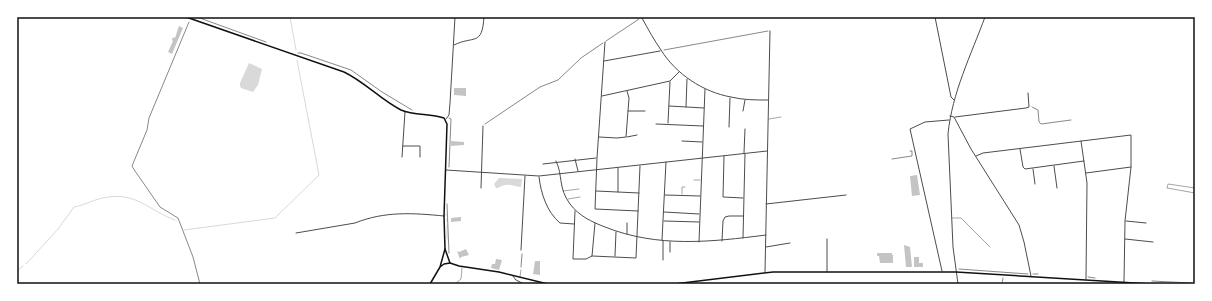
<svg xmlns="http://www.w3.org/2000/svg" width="1212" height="301" viewBox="0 0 1212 301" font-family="Jost,sans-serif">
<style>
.water{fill:#d9d9d9}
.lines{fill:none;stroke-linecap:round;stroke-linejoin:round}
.stream{stroke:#d9d9d9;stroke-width:1}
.building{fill:#c4c4c4}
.path{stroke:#111;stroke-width:0.5}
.service{stroke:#4c4c4c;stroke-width:0.5}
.minor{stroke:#4c4c4c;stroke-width:1}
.tertiary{stroke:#4c4c4c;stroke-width:1}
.secondary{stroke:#111;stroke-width:1.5}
.primary{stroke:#111;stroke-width:1.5}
.neatline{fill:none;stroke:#111;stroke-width:1.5}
</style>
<rect width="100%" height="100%" fill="#fff"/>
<path class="water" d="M249,63L262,69L258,85L253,92L241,88L240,86V83Z
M499,178L522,179L521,187C512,186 507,182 498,188H496L494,184Z"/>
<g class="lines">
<path class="stream" d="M290,17L296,50
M446,214V216
M447,219V222
M447,225V239
M184,230L275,218L319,175L297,60
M26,264L58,229L74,207C86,205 96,198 109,197C137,193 150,211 175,220
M17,271L23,266"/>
</g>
<path class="building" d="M179,26L183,28L172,54L168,52L173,41L172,40L173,37L175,38Z
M454,88H466V96L454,95Z
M451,141L464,142V145L451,146Z
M917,175L920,195L912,196L910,176Z
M461,217V221L451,222V218Z
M904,245L910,247L912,267H906Z
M466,249L469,255L461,257L460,259L457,251L459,252Z
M877,253H892V255H893V263H880L879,256H877Z
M914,257H919V263H923V267H914Z
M496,259L502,260L499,270L491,268L492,264H495Z
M535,261H540V275L533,274Z"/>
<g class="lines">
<path class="path" d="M197,17L266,42
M189,22L149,118L147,130L132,166L135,171L160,207L178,218L193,257L200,284
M606,41L639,19
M664,50L768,31
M298,53H301L351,70L382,92L412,110
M1032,107L1038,110L1039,122L1041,124L1071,120
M485,124L540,87L558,80L581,58L603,43
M892,159L912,156V151H910
M449,167L451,119L449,118
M447,204L449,253
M521,267L522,254
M959,269L1028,274
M1033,274H1038
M1088,277L1095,278
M1152,281L1191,283
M1002,284L1003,278"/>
<path class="service" d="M769,119L781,117
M694,180H700
M1195,188L1168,184L1167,188L1195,193
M563,191L579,189
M682,194V187H685
M568,199L580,197
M952,218H961L990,247
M520,277L521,270
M455,284L461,279L462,268"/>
<path class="minor" d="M935,17L951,97L954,100
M642,18C648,29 654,40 661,50C676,74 703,92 731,97C743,100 755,100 768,100
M605,42L597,158L595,209L638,211
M454,45C474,35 482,47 484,17
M604,61L660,51
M602,96L670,81L679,72
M669,106L704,108
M686,107L687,79
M628,111H645
M743,111L745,100
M950,116L954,117L971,149L1019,225L1024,242L1031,276
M955,117L1026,108L1029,107L1028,93
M668,123L670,82
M656,124L703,126
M729,127L730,98
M599,137L617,138L626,137L629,98L627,91
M627,137L637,135
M682,141L702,142
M1081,141L1087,183L1086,279
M403,146H420V157
M1020,149L1023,167L1025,169L1084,161
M744,153L745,129
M724,156L723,197L743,198
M976,156L983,153L1131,135V167L1125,221L1124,282
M402,157L405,112
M575,159L578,171
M556,161C563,175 558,188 570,204C579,216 592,222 605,227C658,248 711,242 766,235
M543,164L596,158
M1054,166L1057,188
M1033,169L1035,184
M446,170L539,176L767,151
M1086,173L1131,167
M539,177C541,194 547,212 560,223L574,224
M481,188L483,126
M596,191L639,193
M618,192V168
M665,195L700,196
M766,204L846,195
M575,211L573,259H586L592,256L595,223
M664,212L699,214
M664,221L699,222
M1126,221L1146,223
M296,233L355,223C385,211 413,213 444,216
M627,234V223
M743,238L745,154
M827,239V272
M1125,239L1153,242
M662,240L666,162
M722,241L723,221L725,217L729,216H743
M699,242L705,89
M766,247L790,243
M521,250L525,176
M670,252V242
M592,256L636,258L640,166
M615,256L616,232
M663,260V241
M942,271L910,129L925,122L949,120
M765,272L770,31
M512,275L516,280L524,284"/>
<path class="tertiary" d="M446,119L449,115L450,103L455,17
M958,284L953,247L948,134C952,93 971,55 985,17
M1194,284L1195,283"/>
<path class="secondary" d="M440,267L444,264L450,263
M430,284L440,267L445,249"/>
<path class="primary" d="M186,17L344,72C365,82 381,100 401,110C415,116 430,113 444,118L447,124L444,216L445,249L450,263L459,266L499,272L548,284
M674,284L773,272H956L1151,284"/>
</g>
<rect width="1212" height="301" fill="none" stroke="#ffffff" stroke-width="36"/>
<rect x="18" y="18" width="1176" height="265" class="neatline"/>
</svg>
